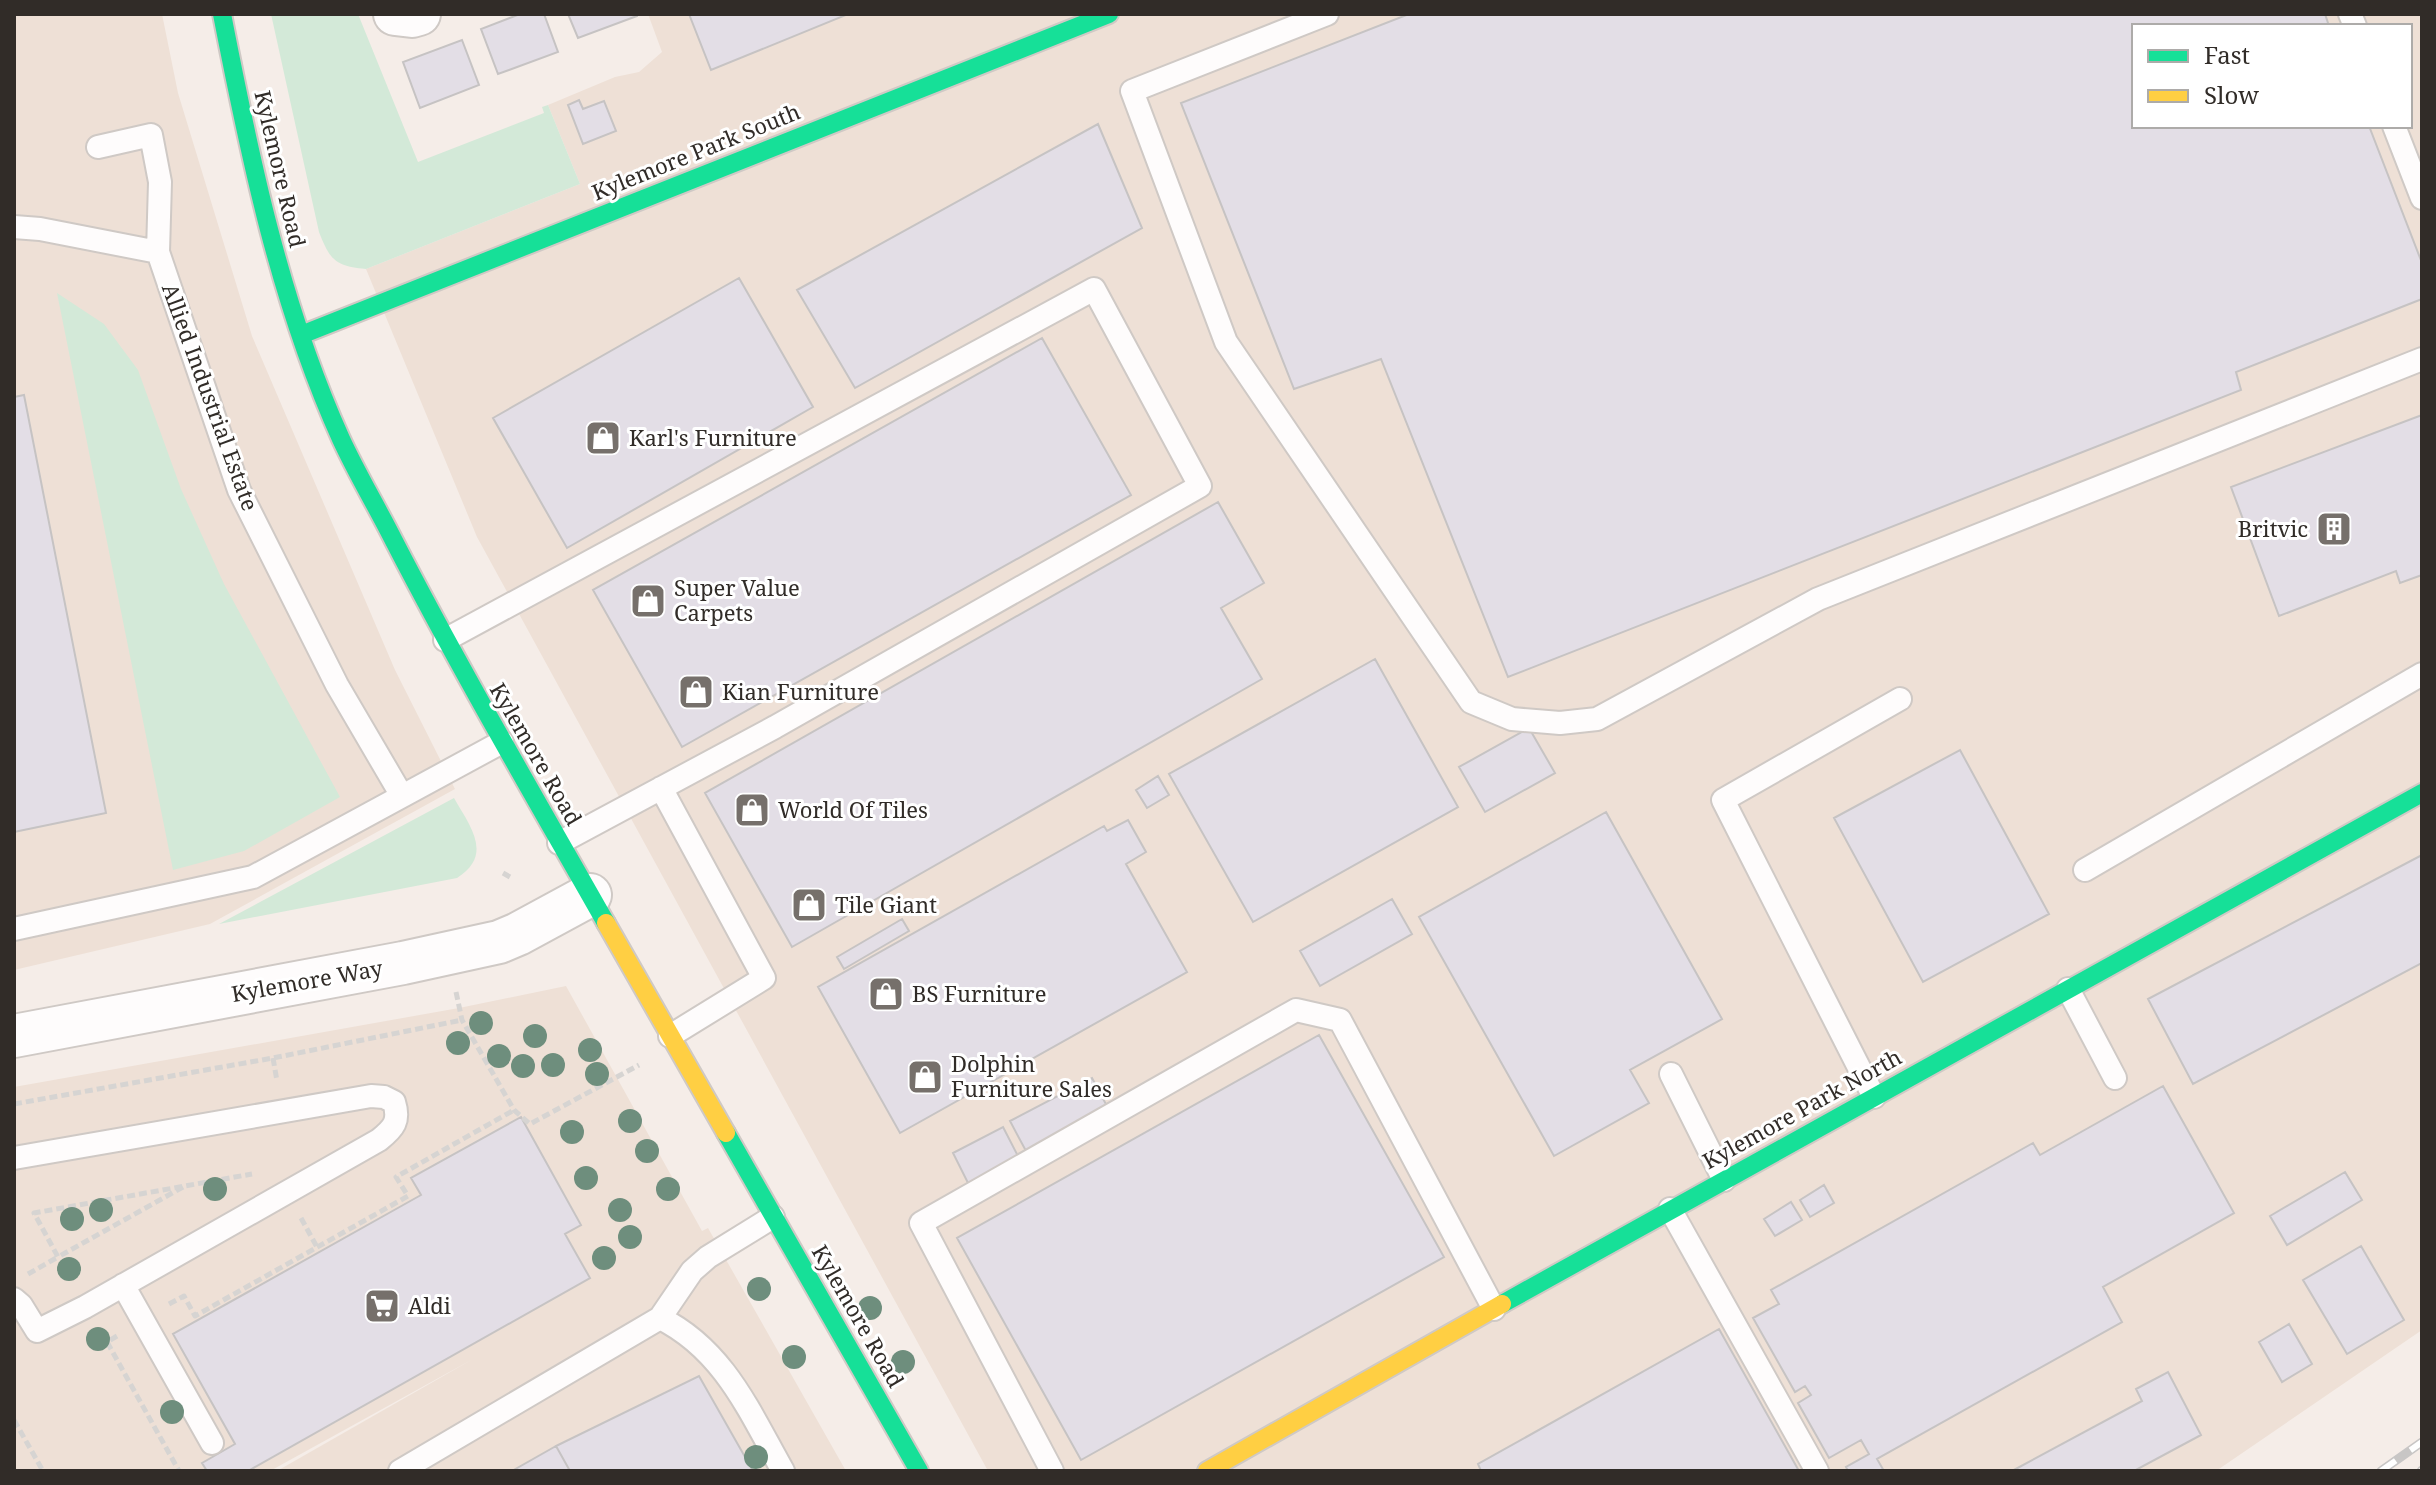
<svg xmlns="http://www.w3.org/2000/svg" width="2436" height="1485" viewBox="0 0 2436 1485" font-family="'Noto Serif',serif">
<style>
.built{fill:#eee0d6;fill-rule:evenodd}
.green{fill:#d3e9d8}
.building{fill:#e3dee6;stroke:#c6c3c3;stroke-width:2}
.lines{fill:none;stroke-linecap:round;stroke-linejoin:round}
.lane-casing{stroke:#cfc9c5;stroke-width:26}
.street-casing{stroke:#cfc9c5;stroke-width:46}
.fast-casing{stroke:#cfc9c5;stroke-width:22}
.slow-casing{stroke:#cfc9c5;stroke-width:22}
.path{stroke:#d6d4d2;stroke-width:5;stroke-dasharray:8 4;stroke-linecap:butt}
.lane{stroke:#fefcfc;stroke-width:22}
.street{stroke:#fefcfc;stroke-width:42}
.fast{stroke:#16e098;stroke-width:18}
.slow{stroke:#ffcf43;stroke-width:18}
.rail-casing{stroke:#c8c6c5;stroke-width:9}
.rail{stroke:#fff;stroke-width:6;stroke-dasharray:18;stroke-linecap:butt}
.tree{fill:#6e8e7d}
.labels{text-anchor:middle;stroke-width:6;stroke-linejoin:round;paint-order:stroke}
.street-label{font-size:22px;fill:#312c28;stroke:#fff}
.poi-label{font-size:22px;fill:#312c28;stroke:#fff;text-anchor:start}
</style>
<rect width="100%" height="100%" fill="#f5ede8"/>
<path class="built" d="M14,14H162L178,93L252,336L395,670L455,789L210,924L14,970Z
M648,14H2422V1330L2216,1471H988L477,537L366,269L580,184L548,105L615,77L639,72L662,52ZM2134,26H2410V126H2134Z
M566,986L702,1231L708,1228L846,1471H277L473,1359L270,1471H14V1087L459,1008Z"/>
<path class="green" d="M271,14H358L418,162L544,113L542,107L548,105L580,184L366,269C335,266 330,260 319,232Z
M57,293L104,324L138,370L181,489L224,584L340,797L244,851L173,870Z
M454,798C470,826 494,855 457,878L219,924Z"/>
<path class="building" d="M520,14H544L558,52L498,74L481,29Z
M568,14H637V16L578,38Z
M689,14H845L846,15L711,70Z
M1409,14H2325L2329,26H2134V126H2369L2422,263V299L2236,372L2241,390L1508,677L1381,359L1294,389L1181,103Z
M462,40L479,85L420,108L403,62Z
M579,100L583,109L604,101L616,131L583,144L568,105Z
M1098,124L1142,228L855,388L797,290Z
M739,278L813,407L567,548L493,418Z
M1042,338L1131,495L682,747L593,590Z
M24,395L106,813L14,832V397Z
M2422,415V575L2400,583L2396,571L2279,616L2231,487Z
M1218,502L1264,583L1221,608L1262,679L792,947L705,793Z
M1375,659L1458,807L1253,922L1169,774Z
M1529,728L1555,773L1485,812L1459,767Z
M1960,750L2049,914L1923,982L1834,818Z
M1158,776L1169,795L1147,808L1136,790Z
M1606,812L1722,1019L1630,1070L1649,1103L1554,1156L1419,917Z
M1128,820L1146,852L1126,864L1187,972L900,1133L818,987L1104,826L1107,831Z
M2422,855V963L2193,1084L2148,999Z
M1392,899L1412,934L1320,986L1300,951Z
M902,919L909,931L844,969L837,957Z
M1319,1035L1444,1257L1081,1460L957,1238Z
M1092,1078L1108,1108L1026,1151L1010,1121Z
M2163,1086L2234,1213L2103,1287L2122,1322L1877,1459L1884,1471H1848L1846,1467L1869,1454L1861,1440L1829,1458L1798,1403L1811,1395L1805,1386L1795,1392L1753,1318L1779,1304L1771,1290L2033,1143L2040,1155Z
M521,1117L581,1225L565,1234L590,1278L248,1471H207L202,1463L235,1444L173,1334L421,1195L411,1178Z
M1003,1127L1020,1160L970,1187L953,1153Z
M2345,1172L2362,1200L2287,1245L2270,1216Z
M1824,1185L1834,1203L1810,1217L1800,1200Z
M1791,1202L1802,1220L1775,1236L1764,1219Z
M2361,1246L2404,1320L2347,1354L2303,1280Z
M2289,1324L2312,1364L2282,1382L2259,1342Z
M1719,1329L1799,1471H1481L1478,1464Z
M2168,1372L2201,1435L2134,1471H2012L2142,1401L2136,1389Z
M699,1376L753,1471H570L556,1446Z
M556,1446L570,1471H512Z"/>
<g class="lines">
<defs>
<path id="lane" d="M1327,14L1132,91L1226,342L1471,702L1512,719L1560,723L1597,719L1818,599L2422,359
M2350,14L2355,26
M2394,126L2422,198
M98,147L151,135L160,182L158,252
M14,227L40,229L158,252L239,490L337,685L402,796
M445,640L1094,289L1200,486L775,727L559,843
M661,788L764,978L670,1036
M2085,870L2422,674
M14,929L253,877L502,742
M2068,989L2115,1078
M1671,1074L1724,1180
M1874,1097L1723,800L1900,699
M14,1158L371,1096L384,1097L394,1102C400,1121 394,1128 379,1140L85,1307L37,1331L21,1305L14,1299
M1670,1209L1817,1471
M123,1285L212,1443
M660,1318C724,1350 749,1411 783,1471
M400,1471L660,1318L692,1271L708,1257L773,1217
M1052,1471L921,1223L1296,1010L1340,1020L1494,1309"/>
<path id="street" d="M395,14L412,16L419,14
M14,1036L403,963L499,942L518,934L590,895"/>
<path id="fast" d="M222,14C250,158 280,304 341,439C357,474 377,507 394,541C461,671 534,796 606,923
M301,335L1109,14
M726,1133L919,1471
M1502,1304L2422,793"/>
<path id="slow" d="M606,923L726,1133
M1207,1471L1502,1304"/>
</defs>
<use href="#lane" class="lane-casing"/>
<use href="#street" class="street-casing"/>
<use href="#fast" class="fast-casing"/>
<use href="#slow" class="slow-casing"/>
<path class="path" d="M503,873L510,877
M456,992L462,1020L514,1110L530,1124L639,1065
M273,1058L277,1081
M14,1104L273,1058L462,1020
M183,1187L58,1257L34,1213L252,1174
M301,1218L318,1249
M28,1274L58,1257
M169,1304L184,1296L195,1316L408,1196L396,1177L514,1110
M117,1336L107,1342L179,1471
M14,1420L43,1471"/>
<use href="#lane" class="lane"/>
<use href="#street" class="street"/>
<use href="#fast" class="fast"/>
<use href="#slow" class="slow"/>
<defs>
<path id="rail" d="M2381,1471L2422,1442
M2421,1471L2422,1470"/>
</defs>
<use href="#rail" class="rail-casing"/>
<use href="#rail" class="rail"/>
</g>
<g class="tree">
<circle cx="481" cy="1023" r="12"/>
<circle cx="535" cy="1036" r="12"/>
<circle cx="458" cy="1043" r="12"/>
<circle cx="590" cy="1050" r="12"/>
<circle cx="499" cy="1056" r="12"/>
<circle cx="553" cy="1065" r="12"/>
<circle cx="523" cy="1066" r="12"/>
<circle cx="597" cy="1074" r="12"/>
<circle cx="630" cy="1121" r="12"/>
<circle cx="572" cy="1132" r="12"/>
<circle cx="647" cy="1151" r="12"/>
<circle cx="586" cy="1178" r="12"/>
<circle cx="215" cy="1189" r="12"/>
<circle cx="668" cy="1189" r="12"/>
<circle cx="101" cy="1210" r="12"/>
<circle cx="620" cy="1210" r="12"/>
<circle cx="72" cy="1219" r="12"/>
<circle cx="630" cy="1237" r="12"/>
<circle cx="604" cy="1258" r="12"/>
<circle cx="69" cy="1269" r="12"/>
<circle cx="759" cy="1289" r="12"/>
<circle cx="870" cy="1308" r="12"/>
<circle cx="98" cy="1339" r="12"/>
<circle cx="794" cy="1357" r="12"/>
<circle cx="903" cy="1362" r="12"/>
<circle cx="172" cy="1412" r="12"/>
<circle cx="756" cy="1457" r="12"/>
</g>
<defs>
<symbol id="shop-square" viewBox="-11 -11 22 22"><rect x="-9" y="-9" width="18" height="18" rx="4" fill="#76706b" stroke="#fff"/><path d="M-5-2.5h2.3a2.7 3.5 0 0 1 5.4 0H5L5.5 6h-11ZM-1.5-2.5h3a1.5 2.3 0 0 0-3 0Z" fill="#fff"/></symbol>
<symbol id="building-square" viewBox="-11 -11 22 22"><rect x="-9" y="-9" width="18" height="18" rx="4" fill="#76706b" stroke="#fff"/><path d="M-4-6H4V6H1V3H-1V6H-4ZM-2.5-4.3h1.7v1.8h-1.7ZM.8-4.3h1.7v1.8H.8ZM-2.5-1h1.7V.8h-1.7ZM.8-1h1.7V.8H.8Z" fill="#fff"/></symbol>
<symbol id="supermarket-square" viewBox="-11 -11 22 22"><rect x="-9" y="-9" width="18" height="18" rx="4" fill="#76706b" stroke="#fff"/><path d="M-6-5.5h2.5l.6 2H6L4.5 2H-2.5L-4.4-4H-6ZM-1.5 3.2a1.3 1.3 0 1 0 .1 0ZM3 3.2a1.3 1.3 0 1 0 .1 0Z" fill="#fff"/></symbol>
</defs>
<g fill-rule="evenodd">
<use href="#shop-square" x="583" y="418" width="40" height="40"/>
<use href="#building-square" x="2314" y="509" width="40" height="40"/>
<use href="#shop-square" x="628" y="581" width="40" height="40"/>
<use href="#shop-square" x="676" y="672" width="40" height="40"/>
<use href="#shop-square" x="732" y="790" width="40" height="40"/>
<use href="#shop-square" x="789" y="885" width="40" height="40"/>
<use href="#shop-square" x="866" y="974" width="40" height="40"/>
<use href="#shop-square" x="905" y="1057" width="40" height="40"/>
<use href="#supermarket-square" x="362" y="1286" width="40" height="40"/>
</g>
<g class="labels">
<g class="street-label">
<text transform="translate(696 152) rotate(-22)" y="8">Kylemore Park South</text>
<text transform="translate(280 169) rotate(77)" y="8">Kylemore Road</text>
<text transform="translate(210 397) rotate(70)" y="8">Allied Industrial Estate</text>
<text transform="translate(536 754) rotate(60)" y="8">Kylemore Road</text>
<text transform="translate(307 981) rotate(-10)" y="8">Kylemore Way</text>
<text transform="translate(1802 1109) rotate(-29)" y="8">Kylemore Park North</text>
<text transform="translate(858 1316) rotate(60)" y="8">Kylemore Road</text>
</g>
<g class="poi-label">
<text x="629" y="446">Karl's Furniture</text>
<text x="2308" y="537" text-anchor="end">Britvic</text>
<text x="674" y="596">Super Value<tspan x="674" dy="25">Carpets</tspan></text>
<text x="722" y="700">Kian Furniture</text>
<text x="778" y="818">World Of Tiles</text>
<text x="835" y="913">Tile Giant</text>
<text x="912" y="1002">BS Furniture</text>
<text x="951" y="1072">Dolphin<tspan x="951" dy="25">Furniture Sales</tspan></text>
<text x="408" y="1314">Aldi</text>
</g>
</g>
<rect width="2436" height="1485" fill="none" stroke="#312c28" stroke-width="32"/>
<rect x="2132" y="24" width="280" height="104" fill="#ffffff" stroke="#adaba9" stroke-width="2"/>
<rect x="2148" y="50" width="40" height="12" fill="#16e098" stroke="#adaba9" stroke-width="2"/>
<text x="2204" y="64" font-size="24" fill="#312c28">Fast</text>
<rect x="2148" y="90" width="40" height="12" fill="#ffcf43" stroke="#adaba9" stroke-width="2"/>
<text x="2204" y="104" font-size="24" fill="#312c28">Slow</text>
</svg>
